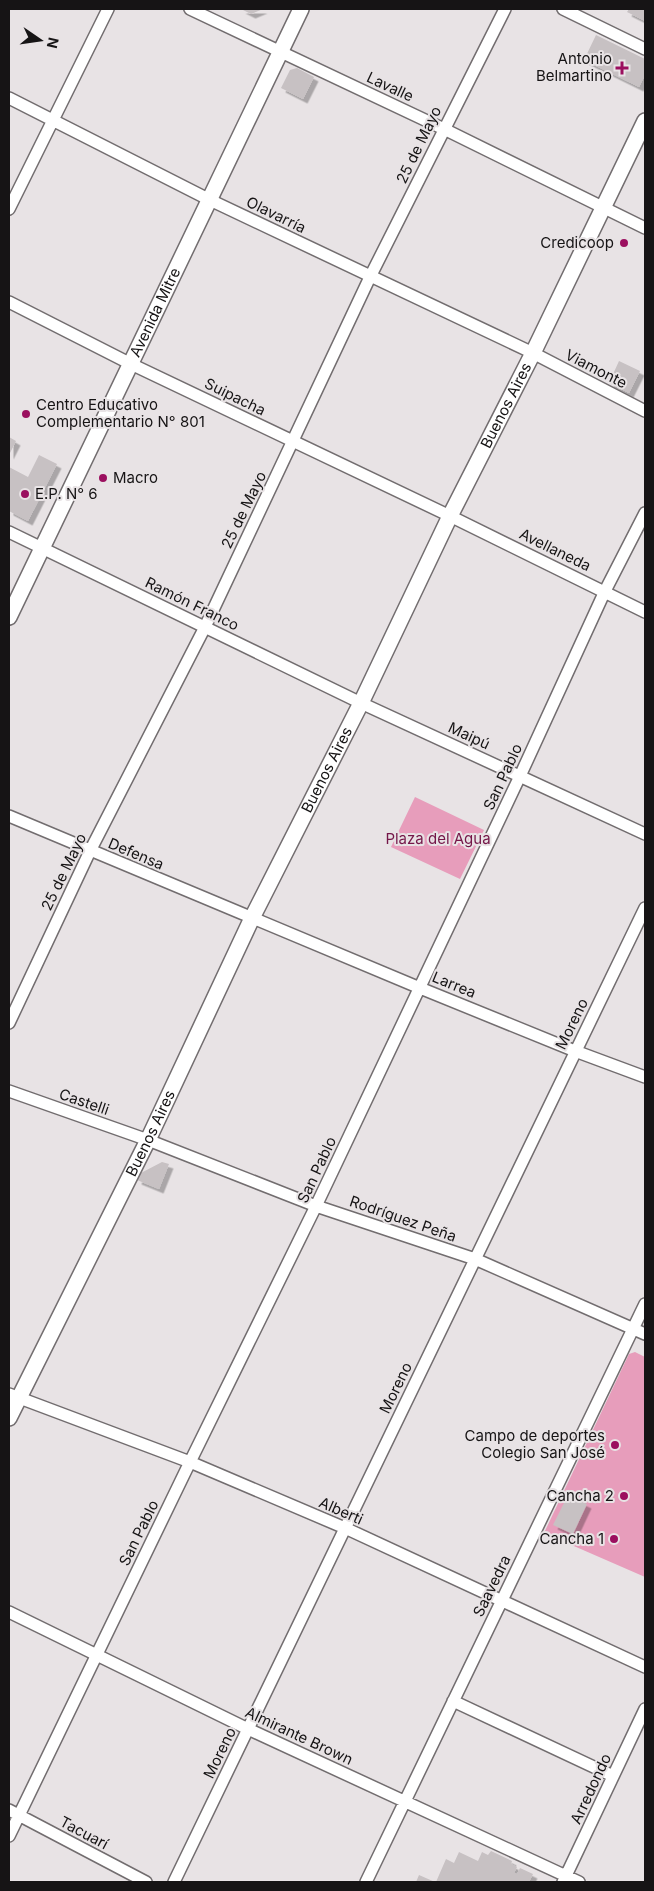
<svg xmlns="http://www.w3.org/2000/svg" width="654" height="1891" viewBox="0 0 654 1891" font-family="Inter,sans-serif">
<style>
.green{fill:#e79dbb}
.building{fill:#c7c1c3;filter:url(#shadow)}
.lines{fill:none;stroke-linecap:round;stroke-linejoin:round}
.street-casing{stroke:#726d6f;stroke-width:14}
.secondary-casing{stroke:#726d6f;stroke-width:18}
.street{stroke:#fff;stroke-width:11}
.secondary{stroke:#fff;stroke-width:15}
.poi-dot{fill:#9b0f5f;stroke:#e8e3e5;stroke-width:2}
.labels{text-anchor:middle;stroke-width:4;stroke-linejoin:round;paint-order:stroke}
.poi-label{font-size:15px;fill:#161415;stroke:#e8e3e5;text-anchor:end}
.street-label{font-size:15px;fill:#161415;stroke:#e8e3e5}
.park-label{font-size:15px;fill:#741648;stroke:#e8e3e5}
</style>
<defs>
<filter id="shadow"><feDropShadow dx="4.5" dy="4.5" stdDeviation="0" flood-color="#0004"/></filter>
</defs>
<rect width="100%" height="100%" fill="#e8e3e5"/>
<path class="green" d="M415,797L484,830L460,879L391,847Z
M635,1352L645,1357V1577L544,1533L629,1354Z"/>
<path class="building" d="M241,9H263L251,14Z
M629,9H645V21L627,12Z
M596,35L645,59V75L639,87L584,60Z
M297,68L314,77L303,99L281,88L290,70Z
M619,361L640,371L629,393L609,383Z
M9,437L16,441L9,455Z
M39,455L57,464L28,521L9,511V467L28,477Z
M162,1162L169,1164L159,1189L137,1180L139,1174Z
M568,1495L587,1504L573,1534L553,1525Z
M491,1851L512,1861L511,1864L517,1867L514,1873L517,1874L520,1868L533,1874L529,1882H436L446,1859L454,1863L459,1852L478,1861L482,1852L488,1855Z
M419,1875L435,1882H416Z"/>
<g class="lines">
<defs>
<path id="street" d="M190,9L444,129L645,228
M563,9L645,49
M9,98L210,200L533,353L645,411
M9,209L108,9
M9,302L131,364L450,516L645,612
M9,532L361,703L645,834
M9,816L420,988L575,1051L645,1077
M9,1023L90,851L205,627L370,277L505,9
M9,1091L148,1140L316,1206L475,1259L645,1334
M9,1394L190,1462L345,1528L645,1667
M9,1612L248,1729L579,1882
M453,1701L613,1776
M9,1810L146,1882
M9,1836L190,1462L316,1206L520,776L605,591L645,513
M174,1882L645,908
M366,1882L645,1304
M563,1882L645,1709"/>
<g id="secondary">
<path id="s1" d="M9,617L301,9"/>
<path id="s2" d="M9,1418L148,1140L252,918L361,703L450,516L533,353L645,121"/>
</g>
</defs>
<use href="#street" class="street-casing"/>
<use href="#secondary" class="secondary-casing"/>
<use href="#street" class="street"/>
<use href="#secondary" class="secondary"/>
</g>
<g class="poi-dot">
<path d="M619.5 60.5h5v5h5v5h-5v5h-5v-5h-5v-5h5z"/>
<circle cx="624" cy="243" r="5"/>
<circle cx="26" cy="414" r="5"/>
<circle cx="103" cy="478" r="5"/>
<circle cx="25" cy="494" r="5"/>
<circle cx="615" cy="1445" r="5"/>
<circle cx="624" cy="1496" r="5"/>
<circle cx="614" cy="1539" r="5"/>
</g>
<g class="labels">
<g class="poi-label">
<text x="612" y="64">Antonio<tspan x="612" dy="17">Belmartino</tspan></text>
<text x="614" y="248">Credicoop</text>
<text x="36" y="410" text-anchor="start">Centro Educativo<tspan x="36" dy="17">Complementario N° 801</tspan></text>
<text x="113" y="483" text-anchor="start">Macro</text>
<text x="35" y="499" text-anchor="start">E.P. N° 6</text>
<text x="605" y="1441">Campo de deportes<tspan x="605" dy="17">Colegio San José</tspan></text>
<text x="614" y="1501">Cancha 2</text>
<text x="604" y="1544">Cancha 1</text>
</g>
<g class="street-label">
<text transform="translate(390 87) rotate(25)" y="5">Lavalle</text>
<text transform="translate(419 145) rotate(-64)" y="5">25 de Mayo</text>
<text transform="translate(276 215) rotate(26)" y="5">Olavarría</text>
<text dy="5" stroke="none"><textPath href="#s1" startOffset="338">Avenida Mitre</textPath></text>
<text transform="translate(596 369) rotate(27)" y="5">Viamonte</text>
<text transform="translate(235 397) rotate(26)" y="5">Suipacha</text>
<text dy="5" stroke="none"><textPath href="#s2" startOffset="1128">Buenos Aires</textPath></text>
<text transform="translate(244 510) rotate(-64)" y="5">25 de Mayo</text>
<text transform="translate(555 550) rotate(26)" y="5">Avellaneda</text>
<text transform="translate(192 604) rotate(26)" y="5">Ramón Franco</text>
<text transform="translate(469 736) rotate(25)" y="5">Maipú</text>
<text dy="5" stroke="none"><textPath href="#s2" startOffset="722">Buenos Aires</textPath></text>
<text transform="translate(503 777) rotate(-65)" y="5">San Pablo</text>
<text transform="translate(136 854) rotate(23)" y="5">Defensa</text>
<text transform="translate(64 872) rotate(-64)" y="5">25 de Mayo</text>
<text transform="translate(454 985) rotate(22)" y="5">Larrea</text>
<text transform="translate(572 1024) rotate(-64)" y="5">Moreno</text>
<text transform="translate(84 1102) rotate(19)" y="5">Castelli</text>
<text dy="5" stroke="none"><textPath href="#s2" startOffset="318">Buenos Aires</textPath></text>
<text transform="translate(317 1170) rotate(-65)" y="5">San Pablo</text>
<text transform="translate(403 1219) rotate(19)" y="5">Rodríguez Peña</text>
<text transform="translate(396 1388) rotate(-64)" y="5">Moreno</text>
<text transform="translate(341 1511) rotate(24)" y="5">Alberti</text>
<text transform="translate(139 1533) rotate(-64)" y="5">San Pablo</text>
<text transform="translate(492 1586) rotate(-64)" y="5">Saavedra</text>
<text transform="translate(299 1736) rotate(25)" y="5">Almirante Brown</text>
<text transform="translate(220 1753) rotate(-64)" y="5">Moreno</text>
<text transform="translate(591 1789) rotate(-65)" y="5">Arredondo</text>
<text transform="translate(84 1833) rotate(28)" y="5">Tacuarí</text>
</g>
<g class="park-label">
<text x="438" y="844">Plaza del Agua</text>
</g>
</g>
<rect width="654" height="1891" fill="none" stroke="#161415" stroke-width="20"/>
<g transform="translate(40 40) rotate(103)" stroke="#e8e3e5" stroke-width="4" paint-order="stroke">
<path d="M0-4L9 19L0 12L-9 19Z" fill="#161415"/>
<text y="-8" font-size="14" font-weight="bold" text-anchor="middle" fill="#161415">N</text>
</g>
</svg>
